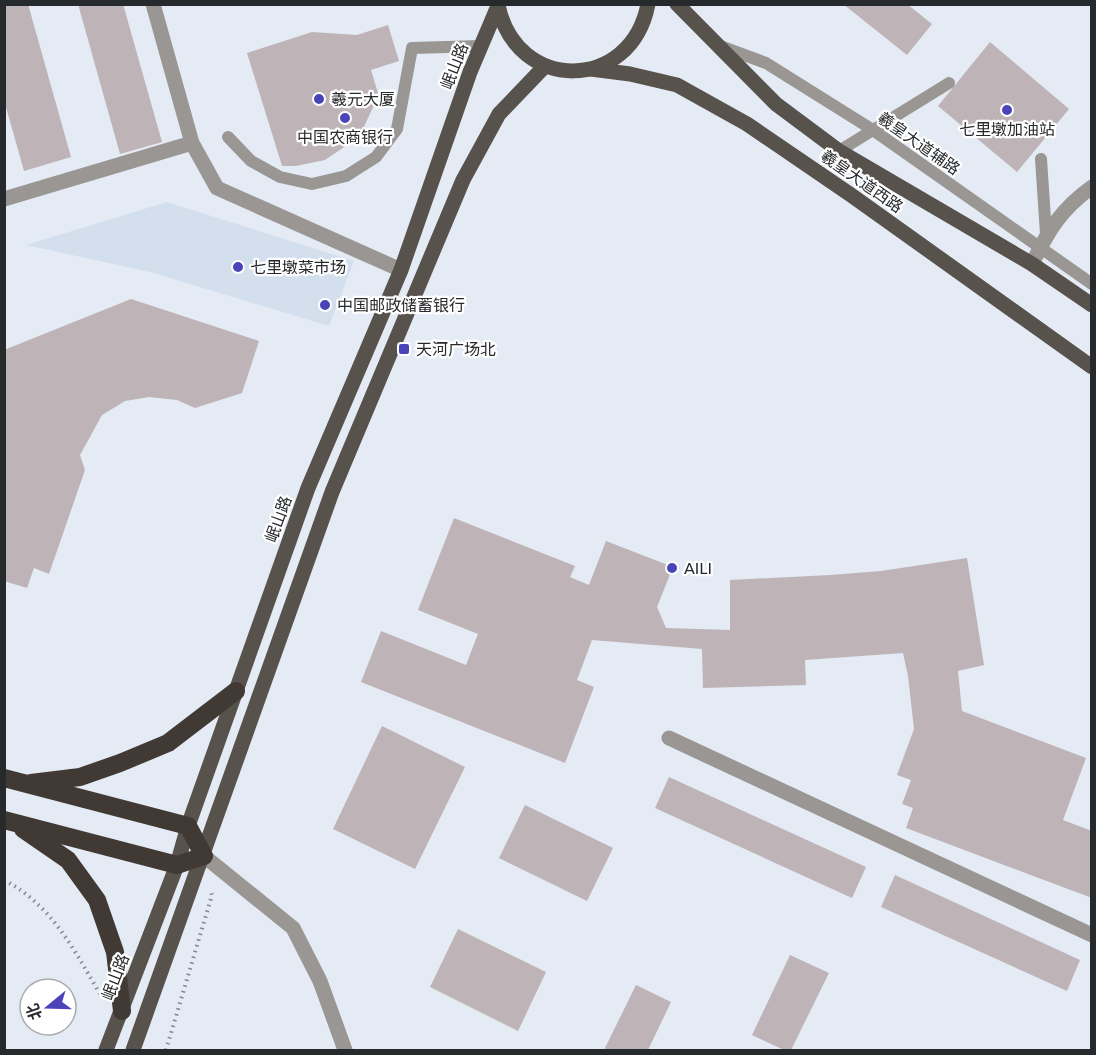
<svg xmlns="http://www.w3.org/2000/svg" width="1096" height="1055" viewBox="0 0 1096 1055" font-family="Lato,'Noto Sans SC',sans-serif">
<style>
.built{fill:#d4dfee}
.building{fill:#beb3b7}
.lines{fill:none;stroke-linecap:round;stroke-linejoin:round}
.path{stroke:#84898f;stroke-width:4;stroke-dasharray:1.5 4.5;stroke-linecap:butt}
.lane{stroke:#9a9693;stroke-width:12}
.street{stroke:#9a9693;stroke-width:15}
.primary{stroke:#58524d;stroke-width:15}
.highway{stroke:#413a34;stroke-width:18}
.poi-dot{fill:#4b43ba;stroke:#fff;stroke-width:2}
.labels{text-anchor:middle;stroke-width:4.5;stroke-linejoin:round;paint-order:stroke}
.street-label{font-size:16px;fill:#272a2d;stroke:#fff}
.poi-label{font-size:16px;fill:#272a2d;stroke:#fff;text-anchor:start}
</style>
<rect width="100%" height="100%" fill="#e4ebf4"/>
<path class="built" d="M167,202L354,261L329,326L150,272L26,245Z"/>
<path class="building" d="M4,4H28L71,157L24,171L4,100Z
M78,4H123L162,142L120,154Z
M843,4H907L932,24L907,55Z
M388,25L399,61L371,70L378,93L374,105L363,129L347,145L325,160L296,166H282L247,53L312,32L357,35Z
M990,42L1069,109L1017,172L938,106Z
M131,299L259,341L242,393L195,408L177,400L149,397L125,401L102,415L80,455L85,470L49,574L34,568L27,588L4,581V350Z
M454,518L575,566L570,577L589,585L606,541L673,567L657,607L666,628L730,630V580L830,575L881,571L967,558L984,665L958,671L962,711L1086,758L1063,820L1092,831V898L906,828L913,808L902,804L911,780L897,775L914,729L908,676L903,653L805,660L806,685L703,688L702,649L592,640L577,680L594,687L565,763L361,682L381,631L466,665L478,634L418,610Z
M382,726L465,767L415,869L333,829Z
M669,777L866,867L852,898L655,808Z
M525,805L613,848L587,901L499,858Z
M895,875L1080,960L1067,991L881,907Z
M458,929L546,972L518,1031L430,987Z
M790,955L829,973L791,1050H784L752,1035Z
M636,985L671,1002L648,1050H604Z"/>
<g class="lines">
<path class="path" d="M4,880C52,905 74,950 100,994
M166,1050L212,895L210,889"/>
<path class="lane" d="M720,46L766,63L873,130L1092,284
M228,137L251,161L280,177L312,184L346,176L376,157L397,129L412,48L481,46
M839,151L949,83
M1041,159L1046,234"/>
<path class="street" d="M153,4L192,143L217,188L401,270
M4,199L192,143
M1032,264C1048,231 1061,209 1092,187
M669,738L1092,935
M204,856L293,928L320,981L345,1050"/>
<path class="primary" d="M677,4L776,104L839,151L1032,264L1092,305
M498,5C516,93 631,93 648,4
M591,69L630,74L677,85L747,124L851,195L1092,367
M106,1050L177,865L188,826L308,488L401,270L470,72L498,6
M133,1050L332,492L463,180L499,114L545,66"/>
<path class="highway" d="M4,778L188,826L204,856L177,865L4,820
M31,783L80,777L120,763L168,743L236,691
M23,829L68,860L97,900L115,952L122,1011"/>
</g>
<g class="poi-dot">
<circle cx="319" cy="99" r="6"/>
<circle cx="1007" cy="110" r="6"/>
<circle cx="345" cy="118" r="6"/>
<circle cx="238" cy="267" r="6"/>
<circle cx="325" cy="305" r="6"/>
<rect x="398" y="343" width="12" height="12" rx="3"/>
<circle cx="672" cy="568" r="6"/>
</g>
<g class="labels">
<g class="street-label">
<text transform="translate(454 66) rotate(-69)" y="6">岷山路</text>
<text transform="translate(919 143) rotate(35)" y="6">羲皇大道辅路</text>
<text transform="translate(862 181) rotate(35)" y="6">羲皇大道西路</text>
<text transform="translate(278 519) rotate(-70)" y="6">岷山路</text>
<text transform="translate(115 977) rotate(-69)" y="6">岷山路</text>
</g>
<g class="poi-label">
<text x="331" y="105">羲元大厦</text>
<text x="1007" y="135" text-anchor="middle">七里墩加油站</text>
<text x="345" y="143" text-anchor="middle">中国农商银行</text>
<text x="250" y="273">七里墩菜市场</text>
<text x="337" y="311">中国邮政储蓄银行</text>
<text x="416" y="355">天河广场北</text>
<text x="684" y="574">AILI</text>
</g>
</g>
<rect width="1096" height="1055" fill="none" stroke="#272a2d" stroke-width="12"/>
<g transform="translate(48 1007) rotate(251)"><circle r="28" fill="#ffffff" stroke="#a9aaab" stroke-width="1.5"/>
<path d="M0-4.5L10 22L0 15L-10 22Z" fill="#4b43ba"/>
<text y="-9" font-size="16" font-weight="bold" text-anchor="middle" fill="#272a2d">北</text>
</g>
</svg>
